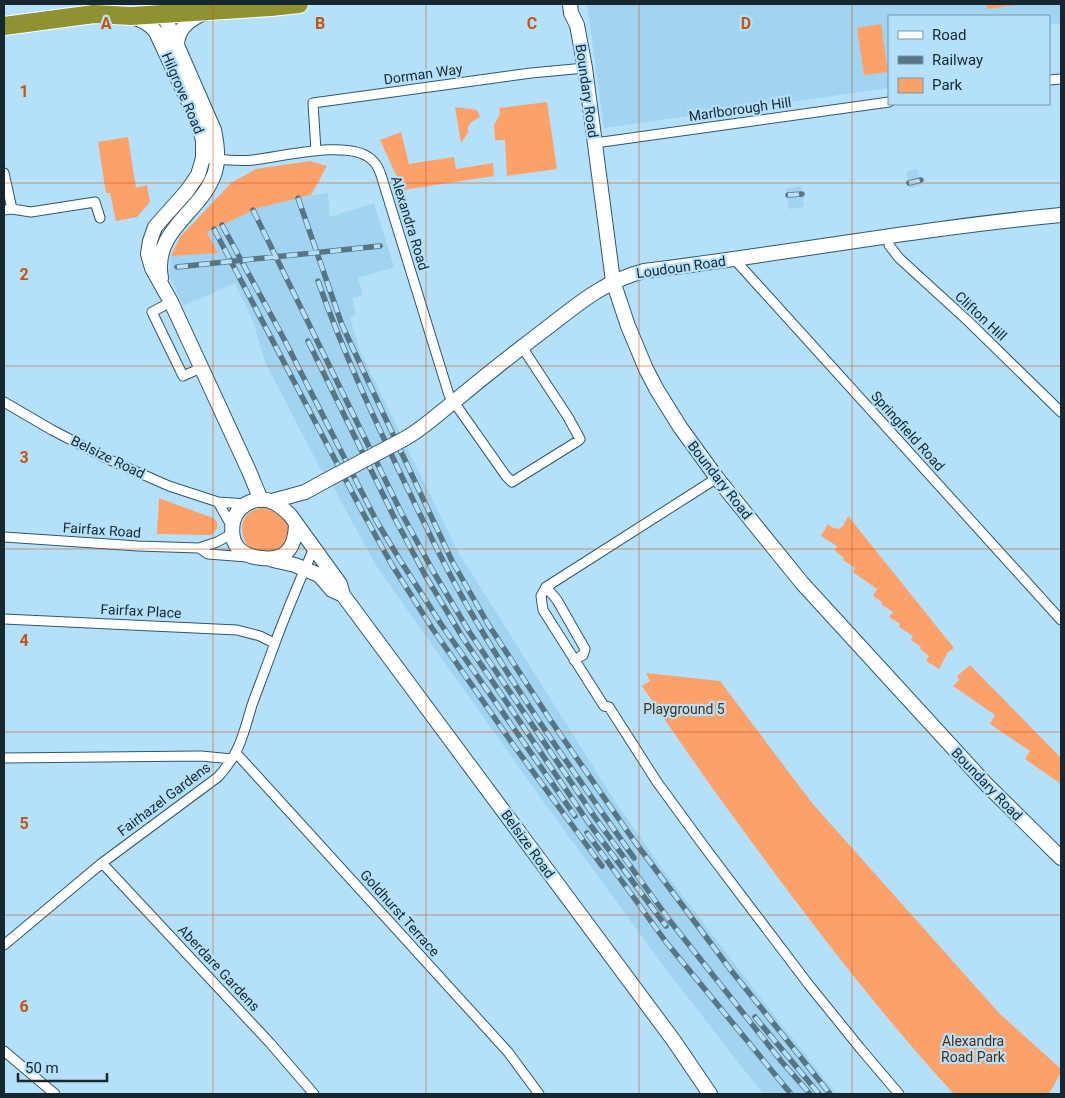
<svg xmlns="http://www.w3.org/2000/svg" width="1065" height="1098" viewBox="0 0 1065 1098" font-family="Roboto,sans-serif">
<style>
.built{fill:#a0d4f0}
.green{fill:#fca169}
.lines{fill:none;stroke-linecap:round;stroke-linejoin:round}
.street-casing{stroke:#2e576b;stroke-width:11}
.secondary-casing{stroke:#2e576b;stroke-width:16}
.highway-casing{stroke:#fff;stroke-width:20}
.street{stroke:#fff;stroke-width:9}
.secondary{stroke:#fff;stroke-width:14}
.highway{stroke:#8e9231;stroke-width:18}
.rail-casing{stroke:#587584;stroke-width:5.5}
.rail{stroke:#b4e1f9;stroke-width:4;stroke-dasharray:11;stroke-linecap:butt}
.secondary-bridge-casing{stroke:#2e576b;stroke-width:16;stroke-linecap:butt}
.secondary-bridge{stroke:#fff;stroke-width:14}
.grid{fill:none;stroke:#c85211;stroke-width:1;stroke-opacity:0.55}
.labels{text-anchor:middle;stroke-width:4.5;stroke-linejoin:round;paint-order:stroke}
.street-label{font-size:14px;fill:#162730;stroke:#b4e1f9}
.park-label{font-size:14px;fill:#582b0a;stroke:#b4e1f9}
.grid-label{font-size:16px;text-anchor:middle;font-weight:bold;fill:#c85211;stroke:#b4e1f9;stroke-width:4.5;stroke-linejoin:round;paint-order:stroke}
</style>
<rect width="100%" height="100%" fill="#b4e1f9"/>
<path class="built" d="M587,4H1061V23L1049,25V16H889V88L604,128Z
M917,169L922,185L910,188L906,172Z
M802,186L804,207L789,209L786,188Z
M328,193L330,217L374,203L394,267L358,278L363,295L352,298L356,315L350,317L359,349L458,552L618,806L667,875L769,1009L837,1094H763L665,968L540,797L377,567L326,474L320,468L265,362L253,321L235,283L183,306L169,275L171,256L218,253L207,232L258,208L286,200Z"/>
<path class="green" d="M987,4H1024L987,9Z
M881,24L888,72L864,75L857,28Z
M547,102L557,169L507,176L505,140H495L494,125L500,114L499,108Z
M455,107L477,110L480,117C473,122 466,123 468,133L461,143Z
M401,132L409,164L454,157L456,169L493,163L494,176L403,190L380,140Z
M128,137L136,188L147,185L150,202L137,217L116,221L110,193H106L98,142Z
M310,161L327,166L311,195L258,208L207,232L218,253L171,256L180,237L231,183L256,169Z
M159,498L213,518L217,522V528L212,535H207L157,534Z
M266,507C277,511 284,516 290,526L285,547C273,552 259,552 247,546C237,526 242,510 266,507Z
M848,516L954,648L948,652L939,669L926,661L929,656L920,649L921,647L911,640L913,636L899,627L900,624L889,617L893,612L881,604L882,602L873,596L877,589L853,572L855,568L843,560L844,558L835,551L837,546L821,536L828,524L831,527L838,529L843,526Z
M970,665L1061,758V784L1025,759L1030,751L990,724L995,715L953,686L959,680L957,676Z
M646,673L720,681L812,803L999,1013L1061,1069V1072L1049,1094H954C896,1031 843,964 791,895C740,827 690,758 642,686L650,681Z"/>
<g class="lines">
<defs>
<path id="street" d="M1049,80L1061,79
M595,143L889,102
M316,151L313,103L531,73L585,68
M203,158C219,159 236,162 253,160C281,157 349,139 371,159C376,163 379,169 381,175L449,395L506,476L512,482L578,441L580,439L568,417L522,347
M4,173L12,209
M4,210L12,209L31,212L95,202L100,218
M889,237V245L899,258L968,321L1061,412
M735,260L1061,620
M171,302L152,312L183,376L201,368
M4,402L52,430L110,460L169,486L218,502L247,504
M717,478L546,587L541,596L543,610L604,706L609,707L657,782L706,849L809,985L860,1048L899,1094
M218,502L232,527
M4,537L138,546L199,548L217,542L232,534
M199,548L208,554L247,557
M546,587L557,600L585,649L583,655L574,660
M4,619L237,630L260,636L274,643
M236,753L508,1052L539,1094
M4,758L201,756L232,759
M102,863L270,1043L314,1094
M4,945L102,863L218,777C240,753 243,735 252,705C257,691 263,676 268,662C282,623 297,586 314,548
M4,1051L55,1094"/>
<path id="secondary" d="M159,4L214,130C217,144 219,159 215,172C202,213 152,229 161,278
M570,4L571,13L577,25L585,68L613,281L628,326L646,369L657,390L680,427L717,478L802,583L987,785L1061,858
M132,17C142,20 149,23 156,32L197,120L203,140V158L198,175L187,191L155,227L150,241L148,254L152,268L171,302L249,471L261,500
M177,44C178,28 189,20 204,13
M404,439C423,429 439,413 456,400C485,376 514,353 543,331C577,305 602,282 644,271C783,254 922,228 1061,215
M272,501L305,492L325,481
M296,525C295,548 286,561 261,558C240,556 229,544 233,522C235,512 243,504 253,501C268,496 280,505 290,515L340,584L343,595L674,1041L710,1094
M273,560L295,565L319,575L332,590L343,595"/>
<path id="highway" d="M4,26L94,14L131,16L271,7L299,4"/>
</defs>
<use href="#street" class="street-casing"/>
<use href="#secondary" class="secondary-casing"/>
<use href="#highway" class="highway-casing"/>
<use href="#street" class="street"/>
<use href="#secondary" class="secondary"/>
<use href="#highway" class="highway"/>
<defs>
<path id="rail" d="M909,183L921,180
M788,195L802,194
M298,198L342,325L452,561L488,624L549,718L632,838L730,969L830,1094
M253,210L402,514L433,571L470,633L594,816L670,921L782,1062L810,1094
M222,225L284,339L377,522L400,560L441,624L575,816
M214,229L363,513L392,565L432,628L512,743L602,866
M177,267L380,246
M318,281C342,349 372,414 403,479C427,529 450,578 479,626C526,706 581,782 634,858
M308,341L394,517L425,575L463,638L588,822L666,926
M587,833L666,942L791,1094
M755,1017L819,1094"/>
</defs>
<use href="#rail" class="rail-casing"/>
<use href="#rail" class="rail"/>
<defs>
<path id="secondary-bridge" d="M325,481L404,439"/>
</defs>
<use href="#secondary-bridge" class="secondary-bridge-casing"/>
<use href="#secondary-bridge" class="secondary-bridge"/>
</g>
<path class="grid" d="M213,4V1094M426,4V1094M639,4V1094M852,4V1094M4,183H1061M4,366H1061M4,549H1061M4,732H1061M4,915H1061"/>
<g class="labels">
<g class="street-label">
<text transform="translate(423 74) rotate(-8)" y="5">Dorman Way</text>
<text transform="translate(587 91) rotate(82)" y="5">Boundary Road</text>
<text transform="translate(183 93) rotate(67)" y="5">Hilgrove Road</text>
<text transform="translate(740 109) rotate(-8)" y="5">Marlborough Hill</text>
<text transform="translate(410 223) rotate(73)" y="5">Alexandra Road</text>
<text transform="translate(681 267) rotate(-8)" y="5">Loudoun Road</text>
<text transform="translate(981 316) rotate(43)" y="5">Clifton Hill</text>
<text transform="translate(908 431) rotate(48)" y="5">Springfield Road</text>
<text transform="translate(108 457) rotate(26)" y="5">Belsize Road</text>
<text transform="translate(720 480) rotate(52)" y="5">Boundary Road</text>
<text transform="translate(102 530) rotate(4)" y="5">Fairfax Road</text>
<text transform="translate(141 611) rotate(3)" y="5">Fairfax Place</text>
<text transform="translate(987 784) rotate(46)" y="5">Boundary Road</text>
<text transform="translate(164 799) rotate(-37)" y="5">Fairhazel Gardens</text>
<text transform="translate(528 844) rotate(54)" y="5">Belsize Road</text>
<text transform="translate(400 913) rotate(48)" y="5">Goldhurst Terrace</text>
<text transform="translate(219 968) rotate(47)" y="5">Aberdare Gardens</text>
</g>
<g class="park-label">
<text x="684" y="714">Playground 5</text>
<text x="973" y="1046">Alexandra<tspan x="973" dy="16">Road Park</tspan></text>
</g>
</g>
<g class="grid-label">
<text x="106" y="29">A</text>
<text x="320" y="29">B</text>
<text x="532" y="29">C</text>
<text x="746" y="29">D</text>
<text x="24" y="97">1</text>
<text x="24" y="280">2</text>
<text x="24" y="463">3</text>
<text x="24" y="646">4</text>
<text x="24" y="829">5</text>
<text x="24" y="1012">6</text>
</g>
<rect width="1065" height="1098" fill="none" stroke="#162730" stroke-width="10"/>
<rect x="888" y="15" width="162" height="90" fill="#b4e1f9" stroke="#7597a9"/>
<rect x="898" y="31" width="25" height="8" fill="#ffffff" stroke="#7597a9"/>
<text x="932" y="40" font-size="15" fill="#162730">Road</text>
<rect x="898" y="56" width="25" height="8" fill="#587584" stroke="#7597a9"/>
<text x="932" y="65" font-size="15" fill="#162730">Railway</text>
<rect x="898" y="78" width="25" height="15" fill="#fca169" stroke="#7597a9"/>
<text x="932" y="90" font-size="15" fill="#162730">Park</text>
<path d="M18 1073v8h89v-8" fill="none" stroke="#162730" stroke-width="2.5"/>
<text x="25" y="1073" font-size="15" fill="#162730" stroke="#b4e1f9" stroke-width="4" paint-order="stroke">50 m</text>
</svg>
